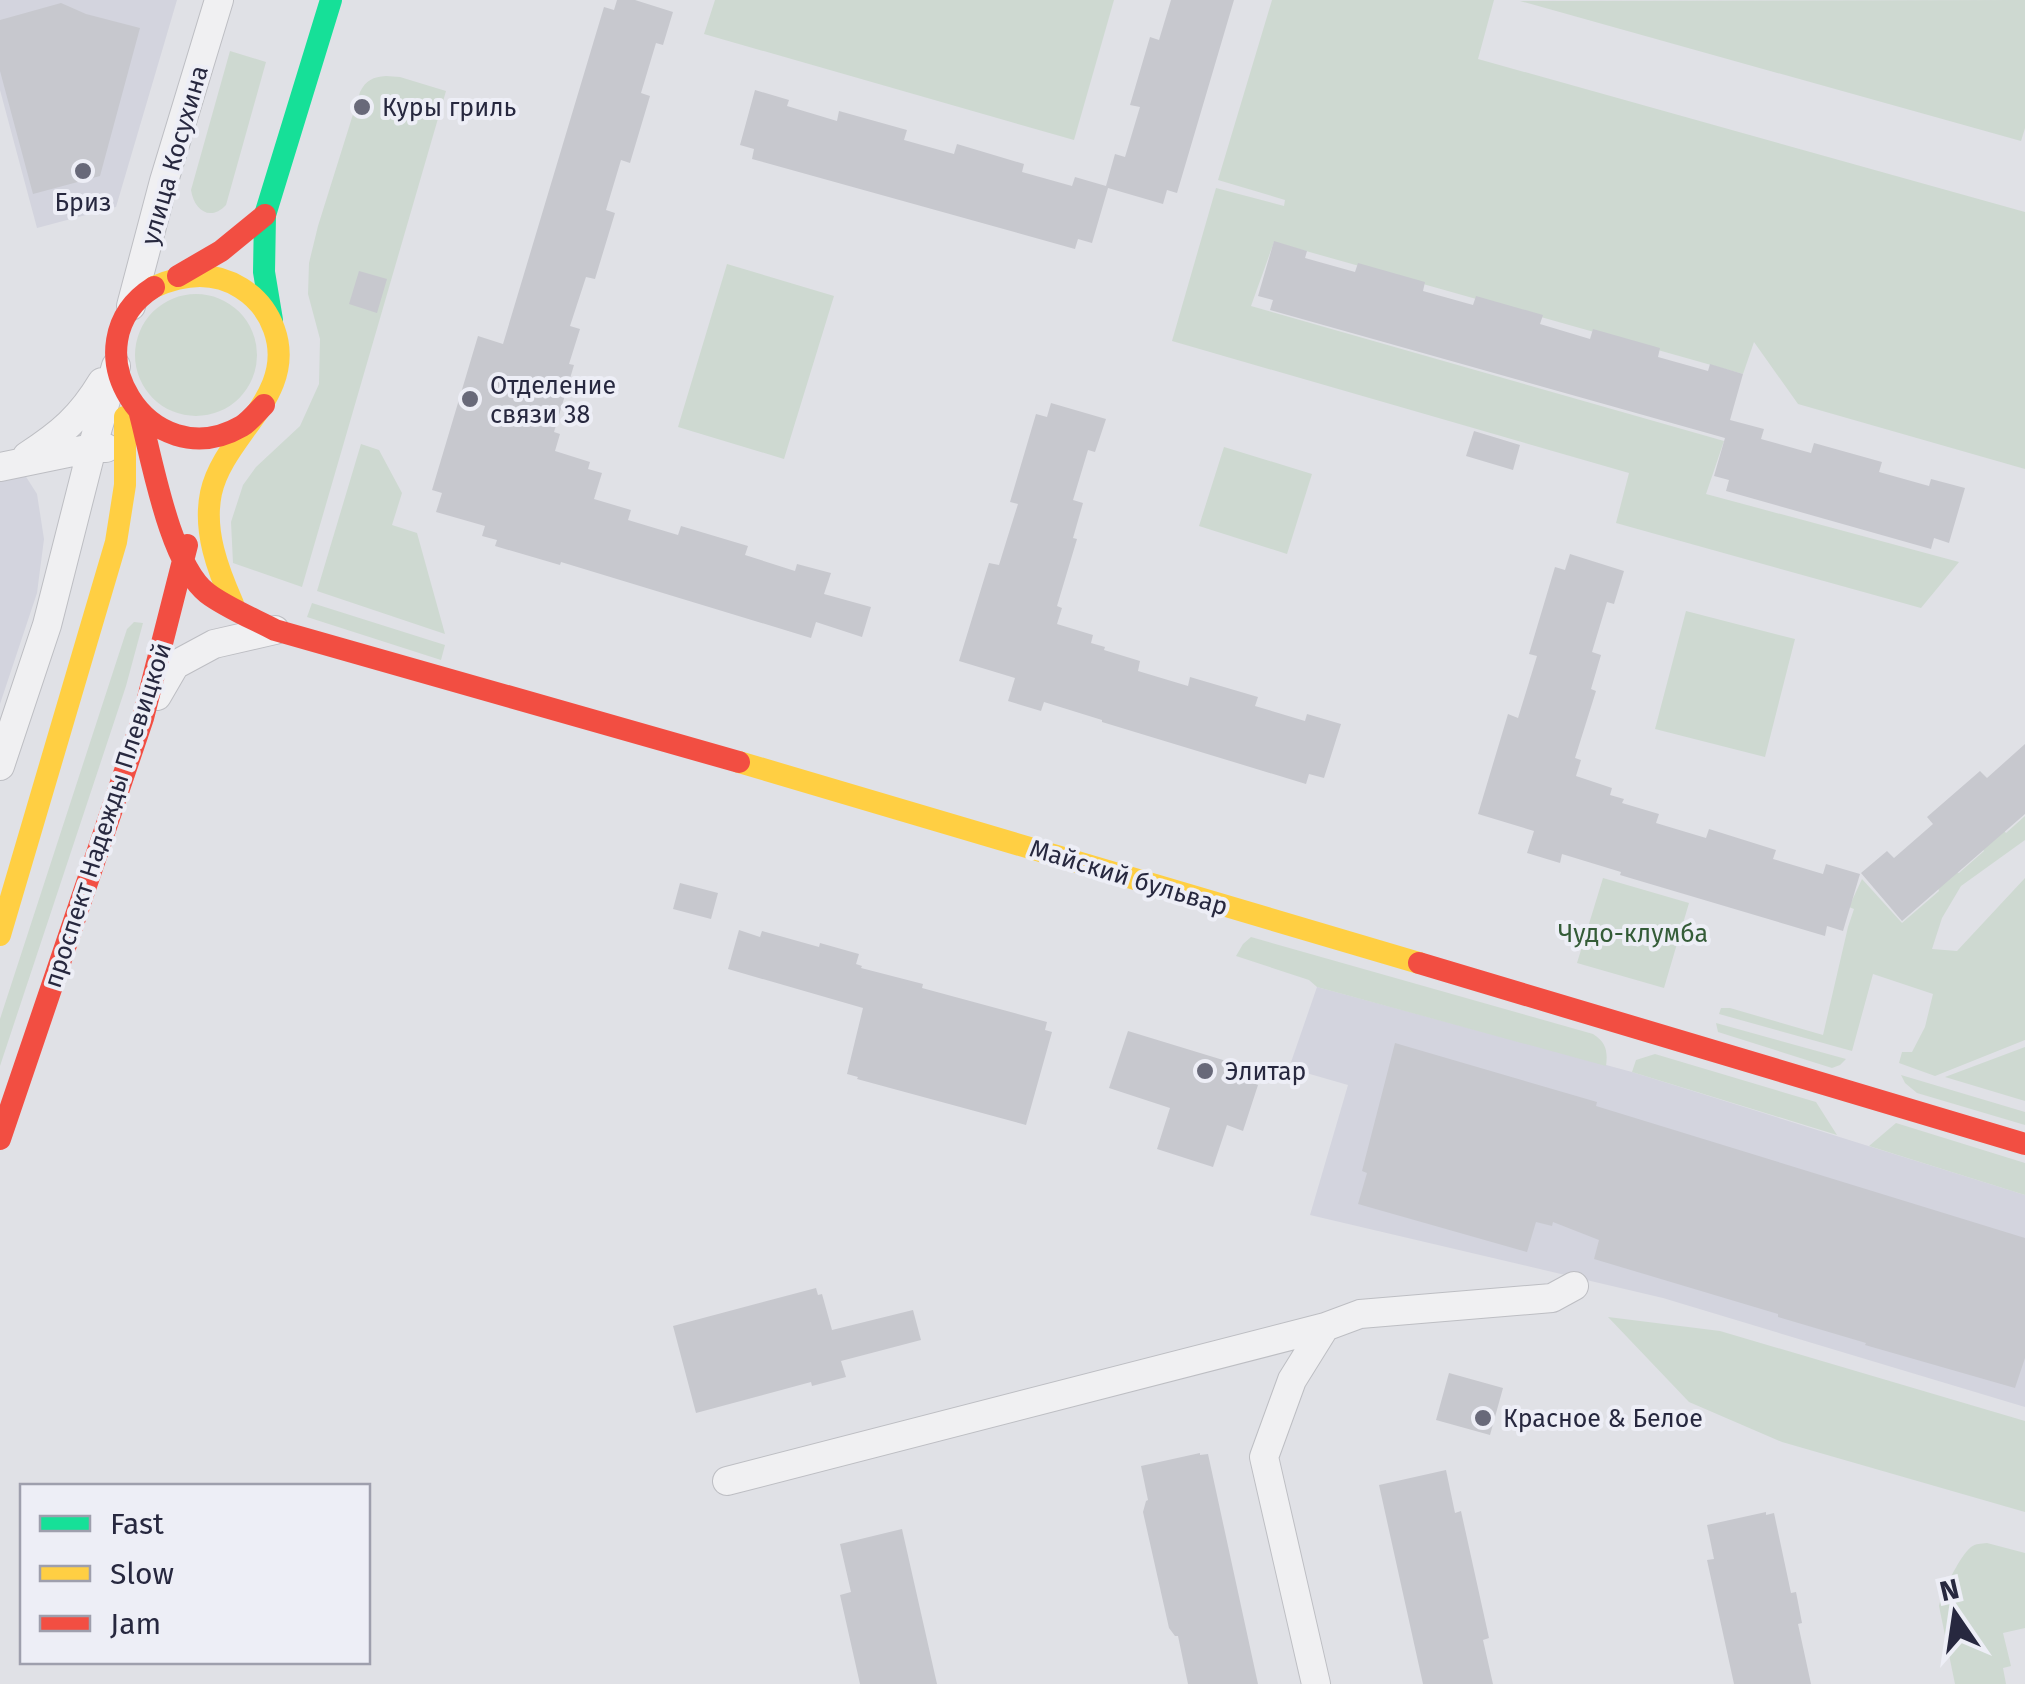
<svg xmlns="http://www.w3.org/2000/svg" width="2025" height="1684" viewBox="0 0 2025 1684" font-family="'Fira Sans',sans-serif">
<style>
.built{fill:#d3d4de}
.green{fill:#ced9d1}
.building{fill:#c7c8ce}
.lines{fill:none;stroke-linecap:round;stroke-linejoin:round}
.street-casing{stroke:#bdbec3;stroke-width:30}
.street{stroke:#f0f0f2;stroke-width:28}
.fast{stroke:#16e098;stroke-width:22}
.slow{stroke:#ffcf43;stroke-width:22}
.jam{stroke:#f24e42;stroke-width:22}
.poi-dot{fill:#686979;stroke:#edeef6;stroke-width:4}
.labels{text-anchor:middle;stroke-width:8;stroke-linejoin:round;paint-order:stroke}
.poi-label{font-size:25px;fill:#27283f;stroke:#edeef6;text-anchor:start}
.street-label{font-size:25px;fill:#27283f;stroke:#edeef6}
.park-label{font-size:25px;fill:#345c38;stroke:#edeef6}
</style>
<rect width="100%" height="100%" fill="#e0e1e6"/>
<path class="built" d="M0,0H177L116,207L37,228L0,90Z
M23,472L37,494L44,539L37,593L0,704V479Z
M1317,987L1632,1072L2025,1195V1407L1663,1298L1310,1215L1348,1085L1289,1068Z"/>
<path class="green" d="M715,0H1114L1074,140L704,34Z
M1272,0H1494L1478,59L2025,212V469L1798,404L1754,342L1743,374L1274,242L1251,306L1724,441L1706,494L1959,562L1921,608L1616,523L1629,473L1172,341L1216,188L1284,206L1285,200L1218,180Z
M2025,0V128L2021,141L1520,1Z
M230,51L266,62L226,205C210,222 194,210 191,190Z
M386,76L400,77L446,91L302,587L233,563L231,522L243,485L256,467L300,426L319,384L320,339L308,294L309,263L318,226L360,92C366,80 373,77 386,76Z
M727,264L834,296L784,459L678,427Z
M135 355a61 61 0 1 1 122 0a61 61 0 1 1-122 0Z
M361,444L379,450L402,493L392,525L417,533L445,634L317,591Z
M1224,447L1312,474L1287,554L1199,526Z
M312,603L445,645L441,660L307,617Z
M1686,611L1795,639L1765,757L1655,729Z
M134,622L143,623L126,686L0,1066V1019L127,629Z
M2025,816V840L1961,886L1942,918L1932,949L1957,951L2025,878V1040L1935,1076L1899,1063L1902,1052H1912L1925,1027L1933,994L1873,974L1852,1051L1719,1014L1721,1008H1730L1823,1035L1848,927L1854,909L1849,907L1862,879L1902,923L1939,891L1938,888L1956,872L1959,873L1984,851L1978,843L1999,825L2006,833Z
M1603,878L1689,903L1664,988L1577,963Z
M1251,937L1593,1034C1606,1042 1608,1051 1606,1066L1317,987L1309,980L1236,956L1243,944Z
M1716,1023L1846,1059L1840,1065L1832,1068L1718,1032Z
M2025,1047V1101L1945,1077Z
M1655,1054L1816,1102L1837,1135L1632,1072L1636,1060Z
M1901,1075L2025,1112V1125L1917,1093L1905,1083Z
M1896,1123L2025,1163V1195L1869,1146Z
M1608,1317L1720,1331L2025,1421V1512L1782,1442L1689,1402Z
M1987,1543L2025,1553V1628L2003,1633L2011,1666L2003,1668L2006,1684H1955L1939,1606C1942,1592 1960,1556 1971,1547C1977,1543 1980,1544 1987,1543Z"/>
<path class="building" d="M617,0H635L673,12L663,45L656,43L641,93L650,96L630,163L621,160L606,210L615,213L595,279L586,277L570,326L580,329L569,364L574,365L554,432L560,434L555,451L590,462L588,469L602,473L594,499L631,510L628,520L678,535L681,526L748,546L745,555L795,571L797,564L831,573L824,594L871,607L862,637L816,622L811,638L561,562L560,565L495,546L497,540L482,536L485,526L436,512L442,493L432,490L478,336L503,344L604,7L614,10Z
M1171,0H1234L1177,193L1167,190L1163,204L1108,188L1092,243L1078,239L1075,249L752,159L754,149L740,145L755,90L789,100L787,106L837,121L839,111L907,130L904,140L954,154L957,144L1024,164L1022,172L1072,186L1075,177L1106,186L1115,154L1125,157L1140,107L1130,105L1150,37L1159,40Z
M61,3L86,14L140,28L100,176L33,194L0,71V20Z
M1274,241L1307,251L1305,258L1355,272L1358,263L1425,282L1423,291L1473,305L1476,296L1543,315L1540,324L1590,339L1593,329L1660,348L1658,357L1708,371L1710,364L1743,374L1730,420L1764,429L1761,439L1811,453L1814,443L1882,462L1879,472L1929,486L1931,479L1965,488L1949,543L1934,538L1931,549L1726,491L1729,480L1714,476L1725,438L1270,310L1273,300L1258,296Z
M359,271L387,279L377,313L349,304Z
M1051,403L1106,419L1095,452L1088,450L1073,500L1083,503L1073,538L1077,539L1057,606L1062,608L1057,624L1093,635L1091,643L1105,647L1104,650L1140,661L1138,671L1188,686L1190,677L1258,697L1255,706L1305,721L1307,714L1341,724L1324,778L1309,774L1306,784L1102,722V720L1044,702L1041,711L1008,701L1015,678L959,661L989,563L999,565L1007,539L1018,504L1010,502L1036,414L1047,417Z
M1474,431L1520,445L1513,470L1466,456Z
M1570,554L1624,571L1614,604L1607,602L1592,652L1601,655L1591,689L1596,691L1575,758L1581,760L1576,776L1612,788L1610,795L1624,799L1622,803L1659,814L1656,823L1706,838L1709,829L1776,850L1773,859L1823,874L1826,864L1860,874L1843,931L1827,926L1825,936L1620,875L1621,872L1562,854L1560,863L1527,853L1534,831L1478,814L1508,714L1518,718L1537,656L1529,654L1555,567L1565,570Z
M2025,744V814L1902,921L1861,873L1887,851L1894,858L1933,824L1927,817L1980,771L1987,778Z
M680,883L718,893L711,919L673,909Z
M739,930L760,937L762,931L819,947L820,943L859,954L856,964L862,966L861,968L923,984L922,988L1047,1022L1045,1030L1052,1032L1026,1125L857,1079L858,1077L847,1074L863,1008L728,969Z
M1128,1031L1246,1067L1242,1079L1258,1085L1243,1131L1227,1125L1213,1167L1157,1149L1170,1108L1109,1088Z
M1395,1043L1597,1102L1596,1106L2025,1238V1358L2015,1388L1865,1345L1866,1343L1778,1317V1314L1594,1259L1599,1240L1553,1222L1552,1226L1536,1222L1527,1252L1358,1204L1367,1173L1362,1171Z
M816,1288L818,1295L822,1294L832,1330L913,1310L921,1340L841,1361L846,1377L812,1386L811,1382L696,1413L673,1326Z
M1449,1373L1503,1388L1490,1435L1436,1420Z
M1200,1453V1455L1208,1454L1258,1684H1188L1178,1636H1175L1169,1628L1143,1512L1146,1501L1148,1500L1141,1466Z
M1446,1470L1455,1513L1461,1511L1489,1638L1483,1640L1493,1684H1423L1379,1485Z
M1766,1512V1515L1774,1513L1791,1593L1796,1592L1802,1623L1798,1624L1811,1684H1734L1707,1560L1714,1559L1707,1525Z
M902,1529L937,1684H860L840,1595L851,1592L840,1544Z"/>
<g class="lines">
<defs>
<path id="street" d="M131,306L164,181L219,0
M27,456C61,434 81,417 102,382
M0,467L92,448H106
M157,696L175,665L214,644L275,630
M0,766L47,625L92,448L116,366
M727,1481L1325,1327
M1316,1684L1264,1457L1292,1380L1325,1327L1360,1314L1552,1298L1574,1286"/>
</defs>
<use href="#street" class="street-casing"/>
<use href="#street" class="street"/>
<path class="fast" d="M272,320L264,272L265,215L331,0"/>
<path class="slow" d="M154,287C183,274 213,270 241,288C257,298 268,312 274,329C298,395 224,434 211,493C203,531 218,570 233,604
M739,762L1419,963
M0,935L116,542L125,485V417"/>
<path class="jam" d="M178,276L221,251L265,215
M154,287C65,343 149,480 242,426C250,421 257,412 264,405
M140,414C152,460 170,564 207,593C225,607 254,619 275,630L739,762
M1419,963L2025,1144
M0,1139L143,718L187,545"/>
</g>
<g class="poi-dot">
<circle cx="362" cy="107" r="10"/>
<circle cx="83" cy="171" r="10"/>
<circle cx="470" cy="399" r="10"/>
<circle cx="1205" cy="1071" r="10"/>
<circle cx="1483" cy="1418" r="10"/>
</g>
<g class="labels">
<g class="poi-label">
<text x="382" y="116">Куры гриль</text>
<text x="83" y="211" text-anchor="middle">Бриз</text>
<text x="490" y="394">Отделение<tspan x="490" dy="29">связи 38</tspan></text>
<text x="1225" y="1080">Элитар</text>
<text x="1503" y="1427">Красное &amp; Белое</text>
</g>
<g class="street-label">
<text transform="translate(174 155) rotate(-74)" y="9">улица Косухина</text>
<text transform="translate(107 815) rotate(-72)" y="9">проспект Надежды Плевицкой</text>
<text transform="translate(1129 877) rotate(17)" y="9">Майский бульвар</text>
</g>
<g class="park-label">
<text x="1633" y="942">Чудо-клумба</text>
</g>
</g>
<rect x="20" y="1484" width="350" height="180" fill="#edeef6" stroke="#9e9fad" stroke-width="2.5"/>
<rect x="40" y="1516" width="50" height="15" fill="#16e098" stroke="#9e9fad" stroke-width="2.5"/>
<text x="110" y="1534" font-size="30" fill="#27283f">Fast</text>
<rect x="40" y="1566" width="50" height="15" fill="#ffcf43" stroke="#9e9fad" stroke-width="2.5"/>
<text x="110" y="1584" font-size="30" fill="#27283f">Slow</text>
<rect x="40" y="1616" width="50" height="15" fill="#f24e42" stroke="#9e9fad" stroke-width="2.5"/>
<text x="110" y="1634" font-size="30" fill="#27283f">Jam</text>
<g transform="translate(1955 1614) rotate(347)" stroke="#edeef6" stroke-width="8" paint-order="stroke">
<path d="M0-8L18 38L0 25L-18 38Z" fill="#27283f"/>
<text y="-15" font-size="28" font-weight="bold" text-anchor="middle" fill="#27283f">N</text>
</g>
</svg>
